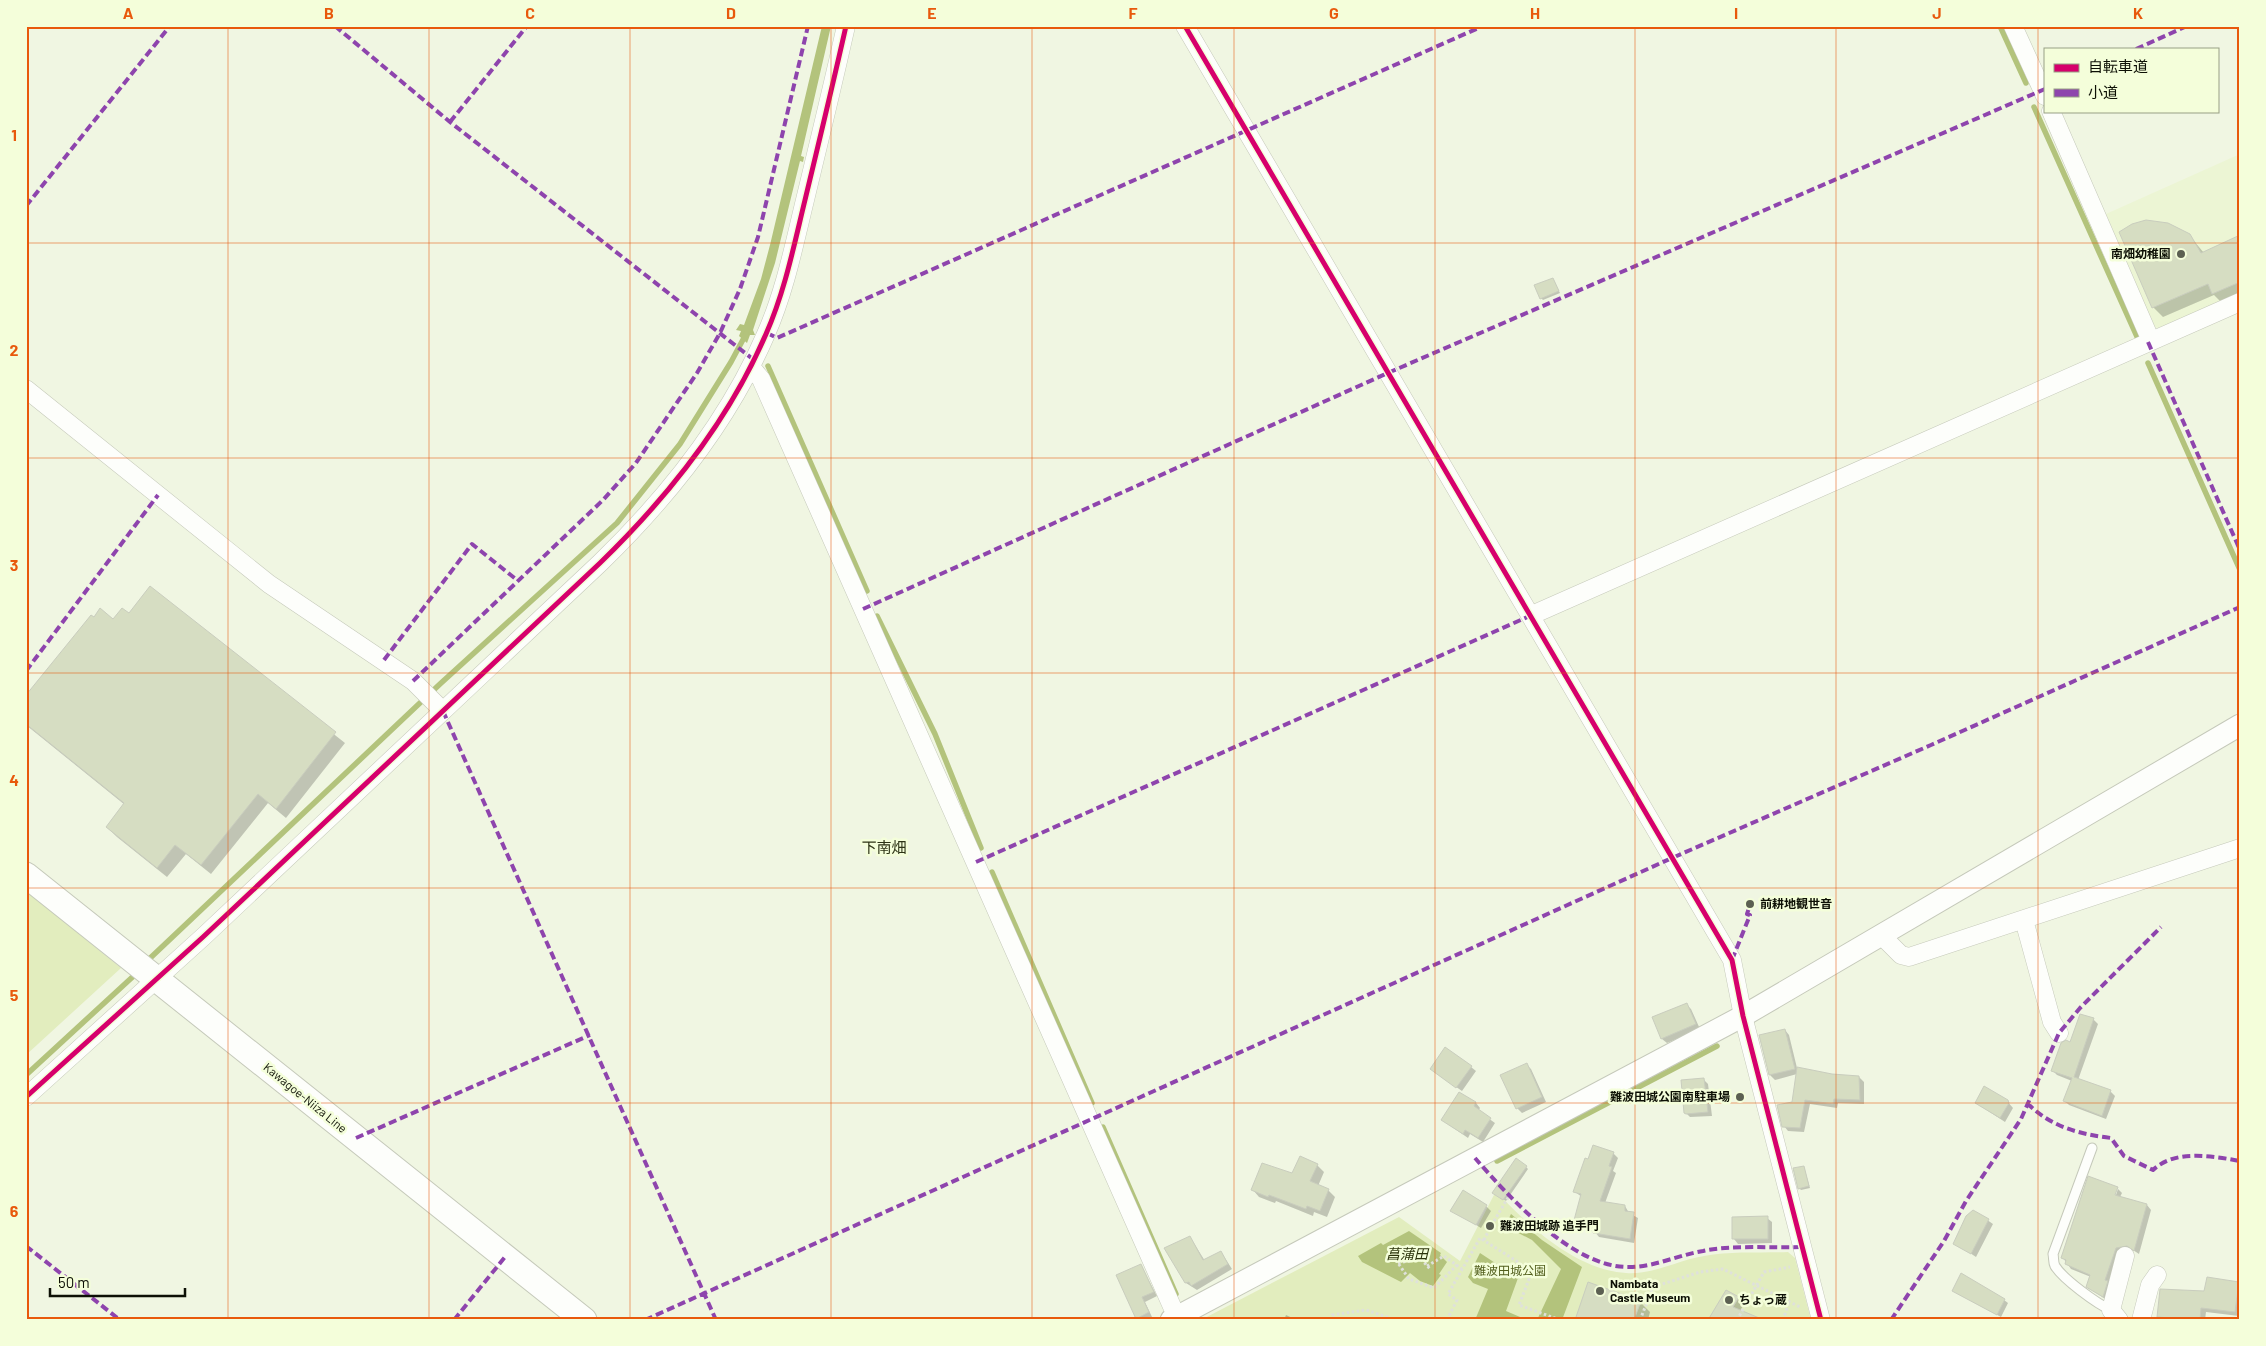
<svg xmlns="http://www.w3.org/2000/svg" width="2266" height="1346" viewBox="0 0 2266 1346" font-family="Barlow,'Noto Sans JP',sans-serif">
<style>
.built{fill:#ecf5d4}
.green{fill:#e2edbe}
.water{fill:#b3c37c}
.shadow{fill:#0003}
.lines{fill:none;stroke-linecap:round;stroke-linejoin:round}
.stream{stroke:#b3c37c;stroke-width:5.5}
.building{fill:#d6ddc2;stroke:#c9cdbe}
.service-casing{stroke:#c5c9ba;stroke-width:11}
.minor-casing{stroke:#c5c9ba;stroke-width:19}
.tertiary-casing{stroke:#c5c9ba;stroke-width:23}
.secondary-casing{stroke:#c5c9ba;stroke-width:27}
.path{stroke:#dfe1db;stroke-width:3;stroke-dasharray:2.5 2.5;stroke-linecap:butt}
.service{stroke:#fdfefb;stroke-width:9}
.minor{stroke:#fdfefb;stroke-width:18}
.tertiary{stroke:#fdfefb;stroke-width:21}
.secondary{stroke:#fdfefb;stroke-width:25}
.quiet{stroke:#8e44ad;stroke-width:4;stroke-dasharray:8 4;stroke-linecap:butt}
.cycleway-casing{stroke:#f4feda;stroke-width:8}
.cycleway{stroke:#d6006c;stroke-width:5}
.grid{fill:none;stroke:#e8590c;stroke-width:1;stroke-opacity:0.55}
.poi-dot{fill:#5c6052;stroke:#f4feda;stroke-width:2}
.labels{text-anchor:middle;stroke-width:5;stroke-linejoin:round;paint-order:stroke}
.poi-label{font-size:12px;font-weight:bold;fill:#0d1005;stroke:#f4feda;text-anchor:start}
.street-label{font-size:12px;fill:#0d1005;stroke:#f4feda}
.park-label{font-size:12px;fill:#525f1d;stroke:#f4feda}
.water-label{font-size:14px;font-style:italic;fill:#2b330b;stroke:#f4feda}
.quarter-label{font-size:15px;fill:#2c3215;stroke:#f4feda}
.neatline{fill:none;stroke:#e8590c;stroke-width:2}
.grid-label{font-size:16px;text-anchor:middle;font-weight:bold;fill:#e8590c}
</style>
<rect width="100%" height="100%" fill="#f0f6e2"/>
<path class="built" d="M2240,154V294L2161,329L2155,327L2106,214Z"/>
<path class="green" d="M26,891L121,968L26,1055Z
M1496,1191C1528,1226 1576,1270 1626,1273C1653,1275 1678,1260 1704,1256C1731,1251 1761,1253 1788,1252L1795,1258L1811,1320H1201L1399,1217L1460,1261Z"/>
<path class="water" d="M822,26H831L801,156L804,157L803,162L800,161L775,263L753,330L755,335H750L747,343L739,336L741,331L736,330L740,324L744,325L761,279L770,245Z
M1511,1214L1542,1240L1582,1267L1562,1320H1537L1561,1269L1532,1240L1505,1226Z
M1409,1231L1441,1253L1440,1255L1447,1262L1439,1274L1441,1275L1433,1286L1420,1281L1410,1273L1401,1282L1362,1262L1358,1256L1381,1243L1383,1245Z
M1480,1253L1518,1278L1506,1311L1527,1320H1475L1488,1289L1473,1283L1468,1277Z"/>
<path class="shadow" d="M2189,235L2204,253L2240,236V297L2223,304L2214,295L2163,317L2153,307Z
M1553,279L1560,293L1543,300L1541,298Z
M150,588L345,743L286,818L268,803L211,874L186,854L167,877L117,837L107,827L125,805L26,725V697L114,620L129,615Z
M1686,1004L1691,1009L1700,1029L1667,1043L1662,1039L1654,1018Z
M2093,1019L2098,1024L2078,1080L2111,1092L2115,1096L2106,1119L2069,1105L2065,1101L2072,1081L2057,1075L2053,1071L2071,1043Z
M1785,1030L1789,1035L1797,1068L1831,1075L1859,1077L1864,1082V1104L1838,1103L1837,1108L1810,1104L1804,1132L1788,1131L1784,1126L1793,1103L1797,1074L1775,1080L1770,1075L1760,1036Z
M1526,1064L1531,1069L1546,1102L1522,1113L1517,1108Z
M1471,1067L1476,1071L1462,1091L1436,1073Z
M1704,1080L1708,1084L1712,1116L1690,1117L1685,1112Z
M1459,1093L1476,1103L1480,1108L1478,1111L1495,1123L1483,1142L1470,1134L1468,1138L1442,1120Z
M2007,1101L2013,1108L2005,1122L1976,1103Z
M1613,1153L1618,1158L1613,1171L1616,1173L1605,1203L1625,1206L1629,1213L1638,1218L1634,1243L1599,1237L1595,1232L1579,1228L1574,1223L1582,1197L1575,1192L1589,1160Z
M1317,1165L1324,1172L1318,1186L1328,1190L1335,1197L1327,1217L1314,1212L1313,1216L1276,1201L1275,1203L1259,1197L1253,1190Z
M1526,1167L1528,1169L1506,1201L1496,1194Z
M1804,1167L1810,1188L1801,1190L1799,1188Z
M2089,1178L2117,1188L2112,1200L2114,1201L2118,1189L2122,1193L2120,1197L2147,1205L2151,1210L2139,1254L2133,1250L2120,1252L2110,1285L2112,1287L2108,1301L2088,1287L2091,1277L2071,1269L2063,1258Z
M1463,1191L1481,1201L1491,1211L1481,1228L1451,1210Z
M1974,1211L1993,1224L1976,1257L1955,1243Z
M1767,1218L1772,1222V1243L1738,1244L1734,1239Z
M1190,1237L1205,1261L1221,1252L1232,1269L1197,1290L1186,1283Z
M1141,1266L1157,1296L1145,1302L1152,1317L1146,1320L1137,1318Z
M2239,1283V1316L2206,1312L2205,1320H2161L2158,1316L2161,1291L2205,1293Z
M1727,1291L1744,1304L1740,1311L1763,1320H1708Z
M1953,1291L2004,1300L2008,1303L2001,1317Z
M1640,1302L1650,1312L1648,1320H1576Z
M1286,1315L1297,1320H1284Z"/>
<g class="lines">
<path class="stream" d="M2000,26L2026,83
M2034,107L2138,339
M2148,363L2240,570
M768,366L867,591
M877,616L935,734L981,848
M992,872L1092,1103
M146,962L440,684L617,523L680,444L731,362L746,334
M26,1075L139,971
M1103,1127L1176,1294
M1497,1161L1717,1046"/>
</g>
<path class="building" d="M2146,220L2168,223L2190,234L2201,253L2240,235V282L2212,294L2208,284L2152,308L2119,232L2132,224Z
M1553,278L1559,291L1540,299L1534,285Z
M150,586L336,732L276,809L258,794L201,865L175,845L157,868L106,827L124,803L26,724V695L91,615L94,617L100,608L113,619L122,608L129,613Z
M1687,1003L1696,1024L1661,1039L1652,1017Z
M2080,1014L2094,1018L2074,1077L2111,1090L2102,1116L2063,1101L2072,1078L2051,1071L2061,1043L2066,1040L2070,1042Z
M1785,1029L1795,1069L1769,1075L1759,1035Z
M1445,1047L1472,1066L1456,1088L1430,1069Z
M1527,1063L1542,1097L1516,1109L1500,1075Z
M1797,1067L1832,1074L1859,1076L1860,1100L1834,1099L1833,1104L1805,1100L1800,1128L1782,1127L1777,1105L1792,1102Z
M1704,1078L1708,1112L1686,1114L1684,1113L1681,1080Z
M1984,1086L2008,1100L2009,1103L2000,1118L1975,1103Z
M1459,1092L1476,1102L1474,1106L1491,1118L1478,1138L1465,1130L1463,1134L1441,1120Z
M1593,1145L1614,1152L1609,1166L1612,1167L1600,1201L1625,1205V1211L1634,1212L1630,1239L1593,1233L1594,1230L1573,1224L1581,1194L1573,1192L1585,1158L1588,1159Z
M1300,1156L1318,1164L1310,1181L1329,1189L1320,1211L1307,1206L1306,1209L1269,1195L1268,1197L1251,1190L1262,1163L1292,1173Z
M1516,1158L1527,1166L1503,1200L1492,1193Z
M1804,1166L1809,1186L1798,1189L1793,1168Z
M2088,1176L2118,1187L2115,1195L2147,1204L2134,1251L2127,1246L2116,1248L2105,1280L2108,1281L2103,1297L2086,1287L2090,1275L2065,1264L2066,1260L2061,1258Z
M1463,1190L1487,1205L1476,1225L1450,1211Z
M1973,1210L1989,1219L1971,1254L1953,1244L1966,1216Z
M1768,1216V1239H1732V1217Z
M1190,1236L1203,1260L1221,1251L1228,1264L1191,1286L1189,1282L1185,1283L1164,1248Z
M1141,1264L1154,1292L1142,1297L1149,1312L1136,1319L1116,1275Z
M1961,1273L2005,1299L1997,1315L1952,1291Z
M2207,1277L2239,1282L2235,1312L2201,1308L2200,1320L2157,1317L2160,1289L2204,1291Z
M1588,1282L1641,1301L1634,1320H1575Z
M1726,1290L1739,1297L1733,1307L1764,1320H1708Z"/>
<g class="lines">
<defs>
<path id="service" d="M2092,1148L2053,1254C2054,1259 2053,1262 2055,1266C2063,1279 2097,1304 2111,1310"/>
<path id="minor" d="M1185,26L1732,960L1743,1016L1821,1320
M2013,26L2045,96
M2051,111L2151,341
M751,367L761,379L1178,1320
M26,389L269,584L413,681L443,711
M1532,615L2240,302
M2024,920L2052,1022L2059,1033
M1882,936L1901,955L1909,957L2240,848
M26,1097L203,937L600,563C667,498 729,420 766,334C785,291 794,245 805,200C819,142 833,84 846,26
M2119,1320L2111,1310L2125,1256
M2141,1320L2150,1285L2157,1275"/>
<path id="tertiary" d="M1171,1320L1743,1016L2240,725"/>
<path id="secondary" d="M26,875L584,1320"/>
</defs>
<use href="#service" class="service-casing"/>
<use href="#minor" class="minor-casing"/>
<use href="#tertiary" class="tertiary-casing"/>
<use href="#secondary" class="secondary-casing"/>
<path class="path" d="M1494,1221L1509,1196
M1484,1240L1488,1232
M1421,1259L1430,1269
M1396,1260L1409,1279L1434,1288L1457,1265
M1398,1263L1425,1258
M1427,1266L1444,1256L1462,1269
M1331,1320L1332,1315L1366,1310L1396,1320
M1447,1320L1457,1300L1448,1294L1480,1238L1518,1262L1531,1274L1519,1305L1560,1320
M1640,1320L1652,1290L1656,1286L1700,1272L1723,1269L1800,1307
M1737,1320L1764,1272L1790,1267
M1783,1320L1789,1302"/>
<use href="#service" class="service"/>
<use href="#minor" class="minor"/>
<use href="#tertiary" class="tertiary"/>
<use href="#secondary" class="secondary"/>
<path class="quiet" d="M335,26L450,122L754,360
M2136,49L2187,26
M450,122L527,26
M26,206L170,26
M767,333L777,338L1483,26
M2148,342L2240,550
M863,609L1390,372L2045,89
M384,660L472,544L517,580
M26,671L158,495
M413,681L603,500L636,463L697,373L720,333L740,289L758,237L808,26
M443,711L716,1320
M976,862L1532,615
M1732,960L1750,915L1747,914L1749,908
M2027,1103C2051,1127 2079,1134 2111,1138L2124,1156L2153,1170C2175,1149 2212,1156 2240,1161
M356,1138L590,1035
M1475,1158C1509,1197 1573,1268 1629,1267C1655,1267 1678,1255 1703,1251C1730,1245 1772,1248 1801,1247
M26,1246L120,1320
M454,1320L505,1257
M645,1320L1672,858L1931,745L2240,607
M1891,1320L1944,1241L1966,1201L2021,1119L2059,1033L2080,1008L2161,927"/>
<defs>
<path id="cycleway" d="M1185,26L1732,960L1743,1016L1821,1320
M26,1097L203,937L600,563C667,498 729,420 766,334C785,291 794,245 805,200C819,142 833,84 846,26"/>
</defs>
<use href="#cycleway" class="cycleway-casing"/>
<use href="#cycleway" class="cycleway"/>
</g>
<path class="grid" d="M228,26V1320M429,26V1320M630,26V1320M831,26V1320M1032,26V1320M1234,26V1320M1435,26V1320M1635,26V1320M1836,26V1320M2038,26V1320M26,243H2240M26,458H2240M26,673H2240M26,888H2240M26,1103H2240"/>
<g class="poi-dot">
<circle cx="2181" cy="254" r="5"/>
<circle cx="1750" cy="904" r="5"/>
<circle cx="1740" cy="1097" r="5"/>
<circle cx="1490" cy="1226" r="5"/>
<circle cx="1600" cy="1291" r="5"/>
<circle cx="1729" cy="1300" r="5"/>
</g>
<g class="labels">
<g class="poi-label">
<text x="2171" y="258" text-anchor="end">南畑幼稚園</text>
<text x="1760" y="908">前耕地観世音</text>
<text x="1730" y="1101" text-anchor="end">難波田城公園南駐車場</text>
<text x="1500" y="1230">難波田城跡 追手門</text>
<text x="1610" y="1288">Nambata<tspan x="1610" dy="14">Castle Museum</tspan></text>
<text x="1739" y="1304">ちょっ蔵</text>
</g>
<g class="street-label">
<text transform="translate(305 1098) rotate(39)" y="4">Kawagoe-Niiza Line</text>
</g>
<g class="park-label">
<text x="1510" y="1275">難波田城公園</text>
</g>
<g class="water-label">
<text x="1407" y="1259">菖蒲田</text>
</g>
<g class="quarter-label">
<text x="884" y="853">下南畑</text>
</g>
</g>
<rect width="2266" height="1346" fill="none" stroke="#f4feda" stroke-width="55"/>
<rect x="2044" y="48" width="175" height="65" fill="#f4feda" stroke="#989f85"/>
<rect x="2054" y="64" width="25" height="8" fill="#d6006c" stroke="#989f85"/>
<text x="2088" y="72" font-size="15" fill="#0d1005">自転車道</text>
<rect x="2054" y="89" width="25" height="8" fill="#8e44ad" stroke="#989f85"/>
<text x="2088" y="98" font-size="15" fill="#0d1005">小道</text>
<path d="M50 1288v8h135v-8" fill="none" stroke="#0d1005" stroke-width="2.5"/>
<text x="58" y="1288" font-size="15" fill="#0d1005" stroke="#f4feda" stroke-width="4" paint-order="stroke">50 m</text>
<rect x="28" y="28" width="2210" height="1290" class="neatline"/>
<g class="grid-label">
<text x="128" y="19">A</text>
<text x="329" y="19">B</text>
<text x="530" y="19">C</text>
<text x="731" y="19">D</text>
<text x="932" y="19">E</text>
<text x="1133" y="19">F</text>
<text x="1334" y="19">G</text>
<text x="1535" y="19">H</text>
<text x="1736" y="19">I</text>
<text x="1937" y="19">J</text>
<text x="2138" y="19">K</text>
<text x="14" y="141">1</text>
<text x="14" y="356">2</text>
<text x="14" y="571">3</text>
<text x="14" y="786">4</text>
<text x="14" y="1001">5</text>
<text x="14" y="1217">6</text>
</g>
</svg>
